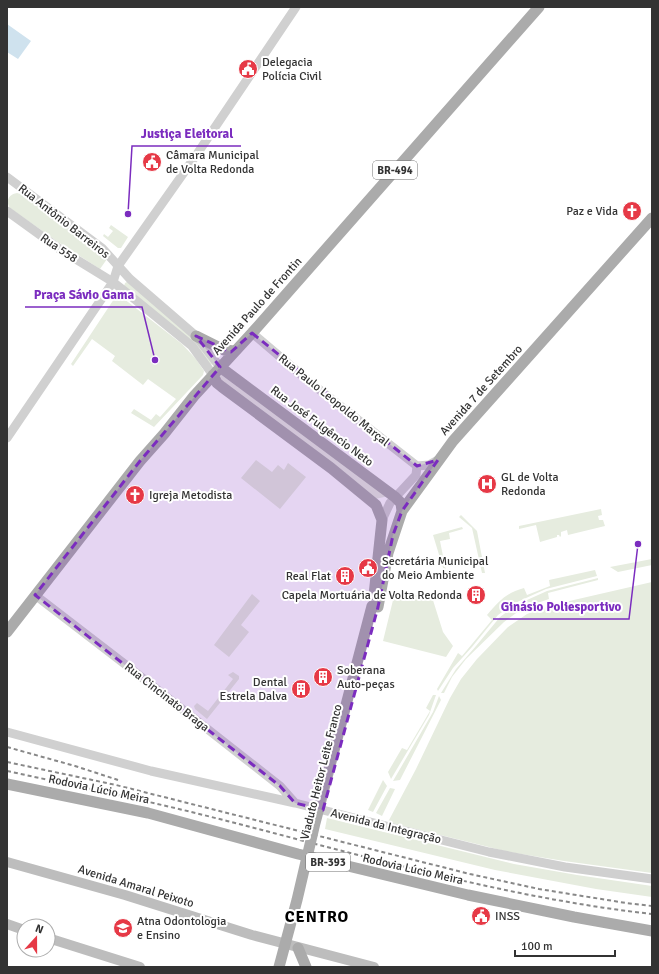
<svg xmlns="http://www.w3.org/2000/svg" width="659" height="974" viewBox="0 0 659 974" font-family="Signika,sans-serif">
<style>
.green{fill:#e6ecdf}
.water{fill:#cfe2ee}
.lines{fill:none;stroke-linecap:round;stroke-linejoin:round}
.tertiary{stroke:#d0d0d0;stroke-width:9}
.secondary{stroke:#bdbdbd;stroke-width:10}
.primary{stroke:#ababab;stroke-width:11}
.rail{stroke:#888;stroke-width:2;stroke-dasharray:4 3;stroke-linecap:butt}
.primary-bridge{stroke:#ababab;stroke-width:11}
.marked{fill:#7b2cbf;fill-opacity:0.2;stroke:#7b2cbf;stroke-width:3;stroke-dasharray:8 5;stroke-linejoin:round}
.labels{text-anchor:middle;stroke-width:4;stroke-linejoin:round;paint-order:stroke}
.shield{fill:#fff;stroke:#707070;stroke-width:1}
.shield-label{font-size:11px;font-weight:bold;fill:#333}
.poi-label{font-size:12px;fill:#333;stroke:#fff;text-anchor:start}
.street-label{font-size:12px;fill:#333;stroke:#fff}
.district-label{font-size:16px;font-weight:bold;letter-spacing:1px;fill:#000;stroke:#fff}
.leader{fill:none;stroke:#7b2cbf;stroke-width:1.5}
.callout-dot{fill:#7b2cbf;stroke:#fff;stroke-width:1.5}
.callout-label{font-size:13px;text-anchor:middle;font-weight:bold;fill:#7b2cbf;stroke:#fff;stroke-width:4;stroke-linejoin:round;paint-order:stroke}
</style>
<rect width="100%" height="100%" fill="#fff"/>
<path class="green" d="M17,193L24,195L93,244L107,259L100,269L58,242L10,208C5,201 9,194 17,193Z
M111,225L128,237L121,248H118L103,236L104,234L108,237L113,231L109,228Z
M127,282L195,333L213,365L210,364L124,286L125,283Z
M119,295L182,344L196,359L204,371L203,375L154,427L131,413L134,409L151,420L156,414L160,417L176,399L148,379L143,385L112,361L115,356L92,339L73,366L71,364L116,296Z
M220,374L389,496L375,499L220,381Z
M256,460L272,472L278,465L284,470L288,463L306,477L280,509L241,478Z
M601,509L602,515L598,516L599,520H603L605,526L568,535L567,530L561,532V536L560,537L559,535H557V537L540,542L536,525L519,529V526Z
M461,515L477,531L485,573H482L472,528L459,517Z
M462,527L463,529L449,533L450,539L440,541L446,571H444L433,535Z
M652,559V565L618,572L610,567Z
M595,570L597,576L546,589L515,603L498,615L472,647L453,668L438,691L437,689L458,653L462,656L492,620L487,615C499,601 506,593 524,588L527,595L550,586L549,580Z
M598,578V580L548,593L549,599L523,608L504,622L466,659L452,677L444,693H441L456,669L476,646L500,617L516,605L547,591Z
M652,582V873L564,861L509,852L388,822L416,769L450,698L461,679L477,659L508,627L527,614L552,605Z
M395,592L432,597L443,632L453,646L446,657L383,641Z
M252,594L260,601L241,625L249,632L229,657L214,645Z
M233,672L239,676V679L207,719L195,709L194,706L197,703L208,711L233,679L228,675Z
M433,695H436L429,715L391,779L388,772L402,748L407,750L430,711L426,708Z
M439,696L441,700L400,780L393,781L433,712Z
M383,780L387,786L373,812L368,810Z
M390,788L395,789L382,816L376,813Z
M327,818L514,864L577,875L652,886V897L596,889L495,870L325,829Z"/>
<path class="water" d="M7,24L31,41L18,59L7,52Z"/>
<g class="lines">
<path class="tertiary" d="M7,177L102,248L130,279L196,336L220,367
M7,211L61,250L113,282L127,293L192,346L213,375
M252,333L311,383L417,466L429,465L438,460
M7,438L113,282L118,266L197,154L296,7
M382,520L390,503L416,475L417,466
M35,595L126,665L280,786L295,803
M7,732L151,771L295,803L489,852L565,867L652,879"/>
<path class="secondary" d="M7,862L125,895L252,935L374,967
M7,924L24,930
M48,938L140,967"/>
<path class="primary" d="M196,336L224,350L235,351
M220,367L395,497L401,503L402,511
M213,375L217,383L222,387L331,468L376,505L382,520L374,595
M378,607L388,553L402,511L453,441L652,218
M7,632L140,461L164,434L194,396L252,333L539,7
M7,784L148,813L298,854L468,895L574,917L652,931
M298,948L306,967"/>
<path class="rail" d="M7,747L75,766L118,780
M7,762L116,785L470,874L539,889L626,903L652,906
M7,771C81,787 154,802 227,821C368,857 508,898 652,914"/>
<path class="primary-bridge" d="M279,967L297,900L315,823L372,606"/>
</g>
<path class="marked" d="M252,333L417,466L438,460L402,511L393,535L378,607L323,810L295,803L280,786L35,595L140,461L220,367L196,336L231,352Z"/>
<defs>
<symbol id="civic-disc" viewBox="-11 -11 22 22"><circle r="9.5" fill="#e63946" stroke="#fff"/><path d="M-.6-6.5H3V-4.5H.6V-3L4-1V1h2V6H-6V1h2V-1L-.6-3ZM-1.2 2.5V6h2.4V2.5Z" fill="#fff"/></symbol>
<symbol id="church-disc" viewBox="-11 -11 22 22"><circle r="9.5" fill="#e63946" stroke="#fff"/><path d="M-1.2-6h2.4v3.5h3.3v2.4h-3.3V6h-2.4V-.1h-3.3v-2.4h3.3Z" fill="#fff"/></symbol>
<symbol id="hospital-disc" viewBox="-11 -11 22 22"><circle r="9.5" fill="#e63946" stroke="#fff"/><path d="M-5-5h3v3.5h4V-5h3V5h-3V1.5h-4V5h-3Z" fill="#fff"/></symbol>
<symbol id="building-disc" viewBox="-11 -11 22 22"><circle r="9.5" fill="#e63946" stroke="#fff"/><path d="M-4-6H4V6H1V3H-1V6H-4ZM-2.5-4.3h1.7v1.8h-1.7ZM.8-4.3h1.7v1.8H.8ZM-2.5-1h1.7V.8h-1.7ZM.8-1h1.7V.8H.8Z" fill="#fff"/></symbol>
<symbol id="university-disc" viewBox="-11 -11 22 22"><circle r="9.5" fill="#e63946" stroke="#fff"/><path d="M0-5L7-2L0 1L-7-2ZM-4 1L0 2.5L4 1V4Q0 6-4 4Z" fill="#fff"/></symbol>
</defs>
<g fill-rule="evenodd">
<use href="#civic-disc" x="237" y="58" width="22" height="22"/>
<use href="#civic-disc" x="141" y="151" width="22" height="22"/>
<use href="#church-disc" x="621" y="200" width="22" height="22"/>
<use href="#hospital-disc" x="476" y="473" width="22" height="22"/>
<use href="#church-disc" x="124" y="484" width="22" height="22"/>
<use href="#civic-disc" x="357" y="557" width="22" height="22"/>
<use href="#building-disc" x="334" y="565" width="22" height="22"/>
<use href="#building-disc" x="465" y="584" width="22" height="22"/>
<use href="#building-disc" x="312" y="666" width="22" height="22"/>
<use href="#building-disc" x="290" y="678" width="22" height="22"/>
<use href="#civic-disc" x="470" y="905" width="22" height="22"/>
<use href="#university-disc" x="112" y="917" width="22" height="22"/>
</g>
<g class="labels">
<g class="shield">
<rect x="373" y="161" width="44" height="18" rx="3"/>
<rect x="306" y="853" width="44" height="18" rx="3"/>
</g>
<g class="shield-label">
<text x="395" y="174">BR-494</text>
<text x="328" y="866">BR-393</text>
</g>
<g class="poi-label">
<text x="262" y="66">Delegacia<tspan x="262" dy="14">Polícia Civil</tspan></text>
<text x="166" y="159">Câmara Municipal<tspan x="166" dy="14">de Volta Redonda</tspan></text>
<text x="618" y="215" text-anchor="end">Paz e Vida</text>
<text x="501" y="481">GL de Volta<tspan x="501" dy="14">Redonda</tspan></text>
<text x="149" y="499">Igreja Metodista</text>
<text x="382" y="565">Secretária Municipal<tspan x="382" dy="14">do Meio Ambiente</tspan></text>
<text x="331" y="580" text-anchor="end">Real Flat</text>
<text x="462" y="599" text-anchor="end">Capela Mortuária de Volta Redonda</text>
<text x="337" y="674">Soberana<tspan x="337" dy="14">Auto-peças</tspan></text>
<text x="287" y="686" text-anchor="end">Dental<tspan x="287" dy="14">Estrela Dalva</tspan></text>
<text x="495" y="920">INSS</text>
<text x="137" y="925">Atna Odontologia<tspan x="137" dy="14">e Ensino</tspan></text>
</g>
<g class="street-label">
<text transform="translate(64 221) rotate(38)" y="4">Rua Antônio Barreiros</text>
<text transform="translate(59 248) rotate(34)" y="4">Rua 558</text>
<text transform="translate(257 306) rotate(-48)" y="4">Avenida Paulo de Frontin</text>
<text transform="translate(481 390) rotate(-48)" y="4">Avenida 7 de Setembro</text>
<text transform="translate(334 400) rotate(39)" y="4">Rua Paulo Leopoldo Marçal</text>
<text transform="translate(322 426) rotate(37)" y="4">Rua José Fulgêncio Neto</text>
<text transform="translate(167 697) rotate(38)" y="4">Rua Cincinato Braga</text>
<text transform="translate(321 772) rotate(-76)" y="4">Viaduto Heitor Leite Franco</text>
<text transform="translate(99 789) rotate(12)" y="4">Rodovia Lúcio Meira</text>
<text transform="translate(386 826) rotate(14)" y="4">Avenida da Integração</text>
<text transform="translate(413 869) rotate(13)" y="4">Rodovia Lúcio Meira</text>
<text transform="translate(136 886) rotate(17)" y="4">Avenida Amaral Peixoto</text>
</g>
<g class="district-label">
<text x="317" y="922">CENTRO</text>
</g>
</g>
<path class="leader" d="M128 214L132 146H241M155 360L142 307H25M638 544L629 619H493"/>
<g class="callout-dot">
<circle cx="128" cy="214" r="4"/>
<circle cx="155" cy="360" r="4"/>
<circle cx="638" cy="544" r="4"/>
</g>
<g class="callout-label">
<text x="187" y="138">Justiça Eleitoral</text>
<text x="84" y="299">Praça Sávio Gama</text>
<text x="561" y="611">Ginásio Poliesportivo</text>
</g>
<rect width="659" height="974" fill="none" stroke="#333333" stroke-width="16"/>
<g transform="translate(36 938) rotate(21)"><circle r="19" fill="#ffffff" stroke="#adadad"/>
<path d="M0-3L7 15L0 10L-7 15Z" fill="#e63946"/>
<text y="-6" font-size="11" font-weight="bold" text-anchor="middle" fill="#333333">N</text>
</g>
<path d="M515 950v6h100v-6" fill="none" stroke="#333333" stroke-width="2"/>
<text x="521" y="950" font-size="12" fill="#333333" stroke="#ffffff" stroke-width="3" paint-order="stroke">100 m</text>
</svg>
